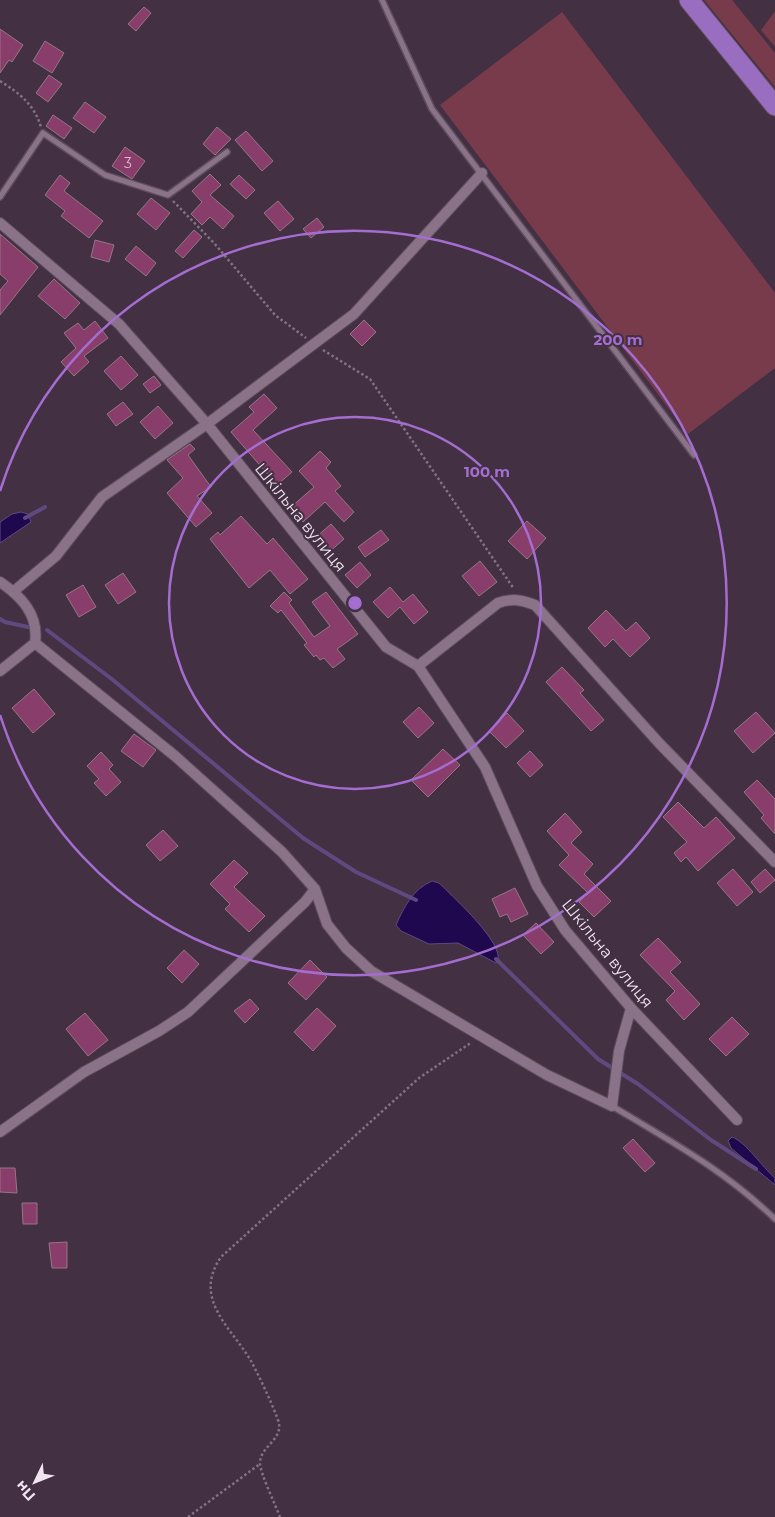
<svg xmlns="http://www.w3.org/2000/svg" width="775" height="1517" viewBox="0 0 775 1517" font-family="Montserrat,sans-serif">
<style>
.green{fill:#773b4b}
.water{fill:#20084f;stroke:#5f4a80}
.lines{fill:none;stroke-linecap:round;stroke-linejoin:round}
.stream{stroke:#5f4a80;stroke-width:4}
.building{fill:#893d6b;stroke:#947786}
.lane-casing{stroke:#5d4d5d;stroke-width:8}
.street-casing{stroke:#5d4d5d;stroke-width:12}
.highway-casing{stroke:#5d4d5d;stroke-width:21}
.path{stroke:#837283;stroke-width:2.5;stroke-dasharray:2.5 2.5;stroke-linecap:butt}
.lane{stroke:#8a7389;stroke-width:5}
.street{stroke:#8a7389;stroke-width:10}
.highway{stroke:#996dbf;stroke-width:19}
.ring{fill:none;stroke:#a46dd0;stroke-width:2.5}
.labels{text-anchor:middle;stroke-width:4;stroke-linejoin:round;paint-order:stroke}
.number-label{font-size:14px;fill:#d7bbd0}
.street-label{font-size:16px;fill:#f1e5f1;stroke:#433043}
.centre{fill:#a46dd0;stroke:#433043;stroke-width:2.5}
.ring-label{font-size:15px;text-anchor:middle;font-weight:bold;fill:#a46dd0;stroke:#433043;stroke-width:4;stroke-linejoin:round;paint-order:stroke}
</style>
<rect width="100%" height="100%" fill="#433043"/>
<path class="green" d="M704,0H732L775,53V87Z
M775,11V47L761,30Z
M562,12L775,293V368L688,434L440,105Z"/>
<path class="water" d="M21,512L28,514L31,522L0,543V522L12,514Z
M432,881L439,883C451,895 510,948 496,963L458,943L429,944L401,931L396,925C404,907 413,889 432,881Z
M732,1137C746,1142 762,1167 775,1178V1185L731,1148L728,1141Z"/>
<g class="lines">
<path class="stream" d="M25,518L45,507
M0,619L5,622L28,627
M47,630L113,680L303,838L356,872L416,900
M496,959L598,1059L638,1084L711,1140L756,1169"/>
</g>
<path class="building" d="M144,7L151,13L136,31L128,24Z
M0,29L23,45L12,62L9,60L0,73Z
M45,41L64,53L52,73L33,61Z
M49,75L62,84L48,102L36,93Z
M85,102L106,117L94,133L73,118Z
M53,115L72,128L64,139L46,126Z
M217,127L231,139L215,155L203,144Z
M246,131L273,161L262,171L235,140Z
M125,147L145,161L132,179L112,166Z
M210,174L221,185L210,195L234,216L223,229L210,217L202,225L191,214L202,202L192,191Z
M60,175L70,183L64,191L103,221L89,238L61,216L65,211L45,195Z
M239,175L255,190L246,199L230,184Z
M151,198L170,213L156,230L137,214Z
M278,201L294,219L280,231L264,213Z
M317,218L324,227L311,238L303,229Z
M194,230L202,237L183,258L175,251Z
M0,234L38,267L0,315V290L8,281L0,274Z
M95,240L114,245L109,262L91,257Z
M136,246L156,263L146,276L125,259Z
M54,279L80,303L65,319L38,296Z
M364,320L376,332L362,346L350,334Z
M95,321L108,338L84,356L89,362L74,376L61,362L76,348L64,333L78,323L84,330Z
M121,356L138,375L121,390L104,371Z
M154,376L161,385L150,393L143,384Z
M264,394L277,408L253,430L292,472L277,485L231,432L254,412L249,407Z
M123,402L133,414L116,426L107,414Z
M158,406L173,423L155,439L140,422Z
M190,444L195,449L188,455L211,487L197,496L212,513L196,527L167,493L183,478L167,460Z
M320,451L331,462L326,468L341,486L335,491L354,512L344,522L325,502L303,522L290,508L314,487L299,471Z
M241,516L267,544L273,538L308,579L290,594L270,570L249,588L210,539L218,532L220,535Z
M527,521L546,538L527,559L508,541Z
M331,524L344,539L328,553L315,538Z
M381,530L389,540L365,557L358,547Z
M480,561L497,582L479,596L462,576Z
M360,562L371,575L357,588L345,575Z
M123,573L136,592L118,604L105,585Z
M83,585L96,607L79,617L66,595Z
M390,587L403,602L413,594L428,612L414,624L400,607L388,618L373,602Z
M284,592L292,600L289,603L314,637L330,626L312,602L326,592L358,634L337,649L345,659L333,668L324,658L320,660L316,655L314,657L304,645L307,643L281,610L278,613L270,606Z
M606,610L626,631L636,622L650,638L630,657L613,639L605,647L588,628Z
M562,667L584,690L580,693L604,720L591,731L546,682Z
M34,689L55,714L33,733L12,708Z
M419,707L434,723L418,738L403,722Z
M756,712L775,733L753,753L734,731Z
M507,713L524,731L506,748L489,731Z
M134,734L156,750L143,767L121,751Z
M443,749L460,765L428,797L411,780Z
M530,751L543,765L530,777L517,763Z
M101,752L113,765L109,769L121,782L106,796L94,783L99,779L87,766Z
M757,780L775,799V834L761,818L764,815L744,792Z
M678,802L704,828L716,817L735,838L698,871L686,857L681,862L674,853L687,842L663,817Z
M565,813L582,832L571,843L593,864L584,874L611,901L594,917L579,902L588,893L559,865L569,855L547,831Z
M163,830L178,846L160,861L146,845Z
M234,860L248,873L234,887L265,916L249,932L225,909L230,904L210,884Z
M733,869L753,892L737,906L717,883Z
M765,869L775,880L760,893L751,882Z
M515,888L528,914L511,922L507,914L500,917L492,899Z
M536,923L554,942L541,954L523,935Z
M658,938L681,962L670,972L700,1004L684,1020L666,1000L675,991L640,955Z
M184,950L199,964L182,983L167,968Z
M310,960L327,977L306,1000L288,983Z
M250,999L259,1009L245,1023L234,1011Z
M317,1008L336,1026L313,1051L294,1032Z
M85,1013L108,1040L88,1056L66,1029Z
M732,1017L749,1034L726,1056L709,1039Z
M633,1139L655,1163L645,1172L623,1148Z
M0,1168H15L17,1193L0,1192Z
M22,1203H37V1224H23Z
M67,1242V1268H52L49,1243Z"/>
<g class="lines">
<defs>
<path id="lane" d="M382,0L432,109L694,455
M0,197L43,133L105,175L168,195L227,152
M612,1106C672,1142 724,1170 775,1219"/>
<path id="street" d="M0,223L119,324L207,424L386,647L418,666L485,767L537,886L565,930L631,1008L737,1120
M0,582C22,597 39,615 35,643L175,756L282,852L315,889L327,924L346,948L371,971L547,1075L612,1106L619,1051L631,1008
M14,591L56,556L102,497L207,424L354,314L482,173
M418,666L498,603C512,598 522,600 535,605L659,743L775,862
M0,671L35,643
M0,1132L84,1072L159,1031L188,1012L305,902L315,889"/>
<path id="highway" d="M689,0L775,106"/>
</defs>
<use href="#lane" class="lane-casing"/>
<use href="#street" class="street-casing"/>
<use href="#highway" class="highway-casing"/>
<path class="path" d="M0,81C19,93 34,104 41,127
M173,201L214,243L275,315L306,338
M323,350L370,379L514,589
M188,1517L260,1464
M280,1517C276,1506 260,1473 260,1463C260,1446 285,1439 278,1420C271,1401 261,1380 251,1361C231,1327 192,1299 221,1257L419,1078L472,1042"/>
<use href="#lane" class="lane"/>
<use href="#street" class="street"/>
<use href="#highway" class="highway"/>
</g>
<g class="ring">
<circle cx="355" cy="603" r="186"/>
<path d="M0 491A372 372 0 1 1 0 715"/>
</g>
<g class="labels">
<g class="number-label">
<text x="128" y="168">3</text>
</g>
<g class="street-label">
<text transform="translate(301 517) rotate(51)" y="6">Шкільна вулиця</text>
<text transform="translate(608 953) rotate(51)" y="6">Шкільна вулиця</text>
</g>
</g>
<circle cx="355" cy="603" r="8" class="centre"/>
<g class="ring-label">
<text x="618" y="345">200 m</text>
<text x="487" y="477">100 m</text>
</g>
<g transform="translate(35 1482) rotate(227)" stroke="#433043" stroke-width="4" paint-order="stroke">
<path d="M0-4L9 19L0 12L-9 19Z" fill="#f1e5f1"/>
<text y="-8" font-size="14" font-weight="bold" text-anchor="middle" fill="#f1e5f1">Пн</text>
</g>
</svg>
